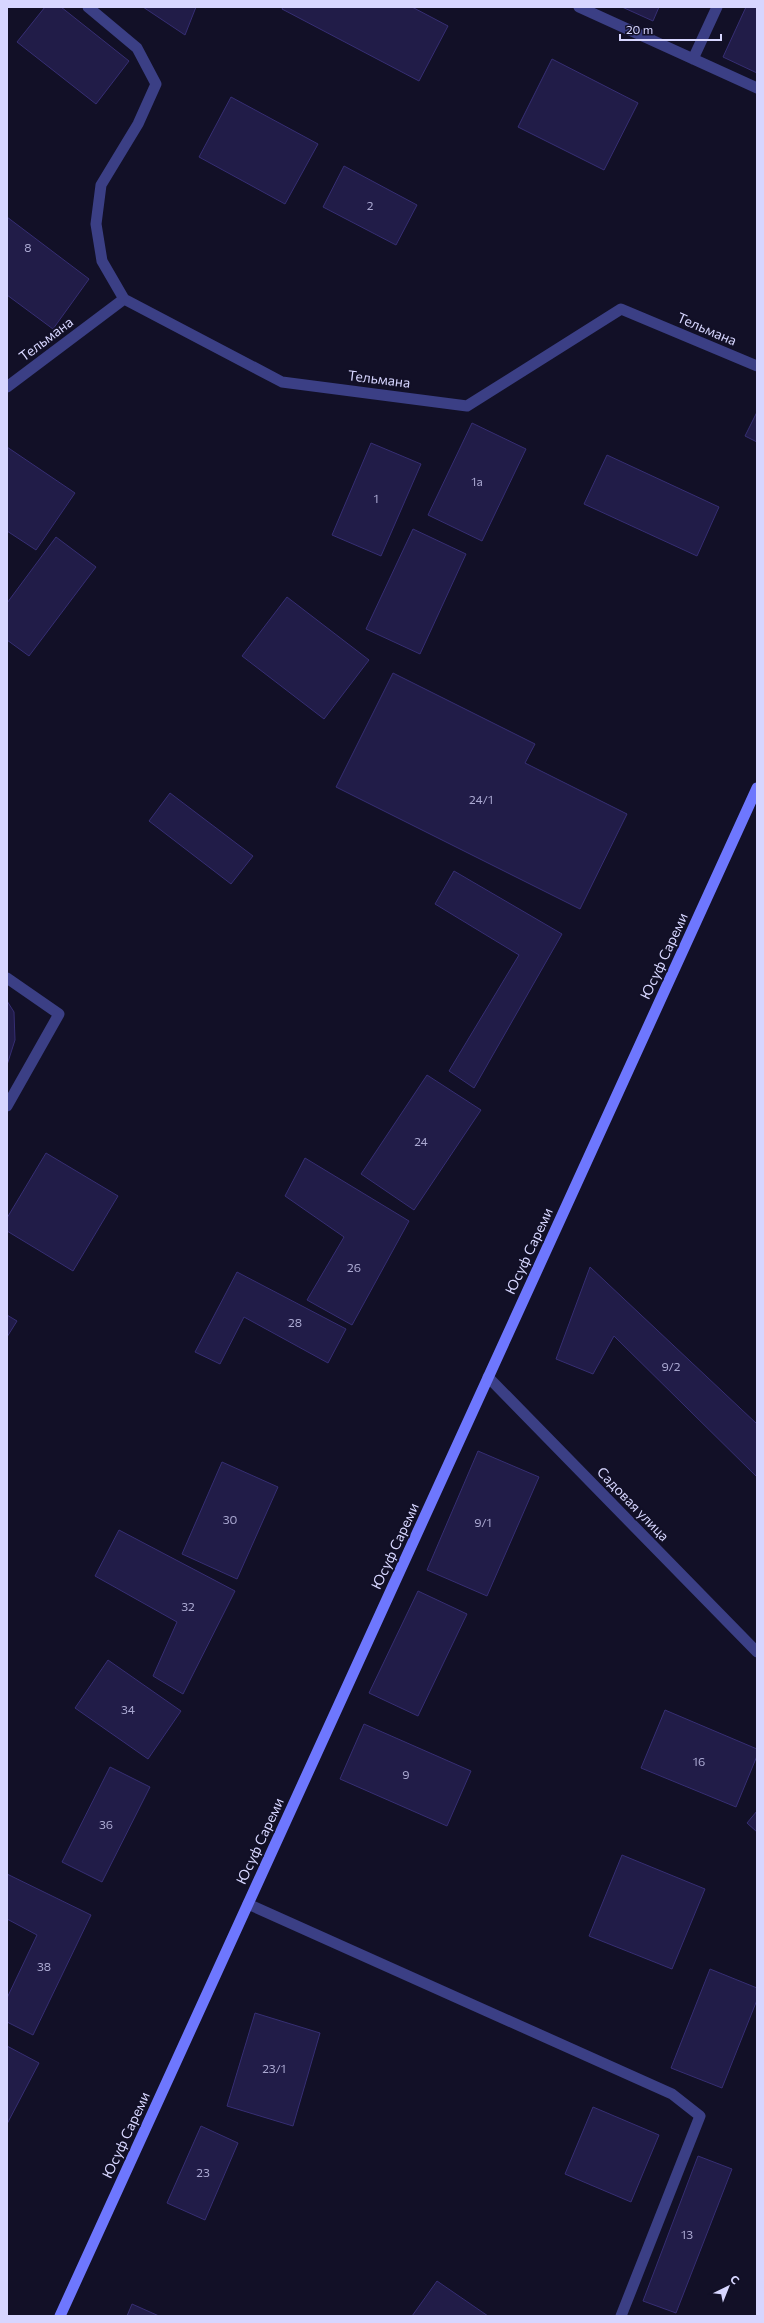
<svg xmlns="http://www.w3.org/2000/svg" width="764" height="2323" viewBox="0 0 764 2323" font-family="Commissioner,sans-serif">
<style>
.building{fill:#211c48;stroke:#362e73}
.lines{fill:none;stroke-linecap:round;stroke-linejoin:round}
.minor{stroke:#3b3f85;stroke-width:11}
.secondary{stroke:#6e77fe;stroke-width:11}
.labels{text-anchor:middle;stroke-width:4;stroke-linejoin:round;paint-order:stroke}
.number-label{font-size:12px;fill:#aaa8d1}
.street-label{font-size:14px;fill:#d7d6ff;stroke:#121027}
</style>
<rect width="100%" height="100%" fill="#121027"/>
<path class="building" d="M45,7H61L129,61L96,104L17,42Z
M143,7H196L185,35Z
M283,7H412L448,26L419,81L282,9Z
M622,7H659L653,21Z
M746,7H757V73L723,57Z
M552,59L638,103L604,170L518,127Z
M231,97L318,144L285,204L199,157Z
M344,166L417,205L396,245L323,207Z
M7,217L89,279L53,329L7,295Z
M757,412V442L745,436Z
M472,423L526,449L482,541L428,515Z
M371,443L421,464L381,556L332,535Z
M7,447L75,493L36,550L7,531Z
M607,455L719,507L697,556L584,504Z
M413,529L466,554L420,654L366,629Z
M56,537L96,567L29,656L7,640V603Z
M287,597L369,660L324,719L242,656Z
M393,673L535,744L525,763L627,814L580,909L336,787Z
M170,793L253,856L231,884L149,821Z
M454,871L562,934L474,1088L449,1071L519,955L435,904Z
M7,1001L14,1012L15,1040L7,1065Z
M427,1075L481,1110L414,1210L361,1174Z
M46,1153L118,1196L73,1271L7,1231V1218Z
M305,1158L409,1221L352,1325L307,1300L344,1237L285,1196Z
M590,1267L757,1424V1477L614,1336L593,1374L556,1359Z
M237,1272L346,1329L328,1363L244,1317L220,1364L195,1352Z
M7,1315L17,1321L7,1337Z
M478,1451L539,1477L487,1596L427,1570Z
M222,1462L278,1487L237,1579L182,1554Z
M119,1530L235,1591L183,1694L153,1676L177,1622L95,1576Z
M418,1591L467,1614L418,1716L369,1693Z
M108,1660L181,1711L148,1759L75,1708Z
M665,1710L757,1749V1756L736,1807L641,1768Z
M364,1724L471,1771L447,1826L340,1779Z
M110,1767L150,1787L102,1882L62,1862Z
M757,1811V1832L747,1823Z
M622,1855L705,1889L672,1969L589,1936Z
M7,1874L91,1915L33,2035L7,2022V1998L37,1935L7,1919Z
M710,1969L757,1988V2000L722,2088L671,2068Z
M255,2013L320,2033L293,2126L227,2106Z
M7,2046L39,2063L7,2124Z
M593,2107L659,2135L631,2202L565,2174Z
M201,2126L238,2143L205,2220L167,2203Z
M698,2156L732,2169L676,2313L643,2301Z
M437,2281L488,2316H412Z
M132,2304L159,2316H127Z"/>
<g class="lines">
<path class="minor" d="M88,7L137,48L156,84L138,124L101,185L96,224L102,261L124,299
M579,7L757,88
M693,59L717,7
M7,387L124,299L282,382L467,406L621,309L757,366
M7,978L59,1014L7,1106
M488,1377L757,1652
M248,1904L672,2094L700,2116L621,2316"/>
<path class="secondary" d="M60,2316L757,788"/>
</g>
<g class="labels">
<g class="number-label">
<text x="370" y="210">2</text>
<text x="28" y="252">8</text>
<text x="477" y="486">1а</text>
<text x="376" y="503">1</text>
<text x="481" y="804">24/1</text>
<text x="421" y="1146">24</text>
<text x="354" y="1272">26</text>
<text x="295" y="1327">28</text>
<text x="671" y="1371">9/2</text>
<text x="230" y="1524">30</text>
<text x="483" y="1527">9/1</text>
<text x="188" y="1611">32</text>
<text x="128" y="1714">34</text>
<text x="699" y="1766">16</text>
<text x="406" y="1779">9</text>
<text x="106" y="1829">36</text>
<text x="44" y="1971">38</text>
<text x="274" y="2073">23/1</text>
<text x="203" y="2177">23</text>
<text x="687" y="2239">13</text>
</g>
<g class="street-label">
<text transform="translate(707 329) rotate(23)" y="5">Тельмана</text>
<text transform="translate(46 339) rotate(-37)" y="5">Тельмана</text>
<text transform="translate(379 379) rotate(7)" y="5">Тельмана</text>
<text transform="translate(664 956) rotate(-65)" y="5">Юсуф Сареми</text>
<text transform="translate(529 1251) rotate(-65)" y="5">Юсуф Сареми</text>
<text transform="translate(633 1504) rotate(46)" y="5">Садовая улица</text>
<text transform="translate(395 1546) rotate(-65)" y="5">Юсуф Сареми</text>
<text transform="translate(260 1841) rotate(-65)" y="5">Юсуф Сареми</text>
<text transform="translate(126 2135) rotate(-65)" y="5">Юсуф Сареми</text>
</g>
</g>
<rect width="764" height="2323" fill="none" stroke="#d7d6ff" stroke-width="16"/>
<g transform="translate(728 2287) rotate(43)" stroke="#121027" stroke-width="3" paint-order="stroke">
<path d="M0-3L7 15L0 10L-7 15Z" fill="#d7d6ff"/>
<text y="-6" font-size="11" font-weight="bold" text-anchor="middle" fill="#d7d6ff">С</text>
</g>
<path d="M620 34v6h101v-6" fill="none" stroke="#d7d6ff" stroke-width="2"/>
<text x="626" y="34" font-size="12" fill="#d7d6ff" stroke="#121027" stroke-width="3" paint-order="stroke">20 m</text>
</svg>
